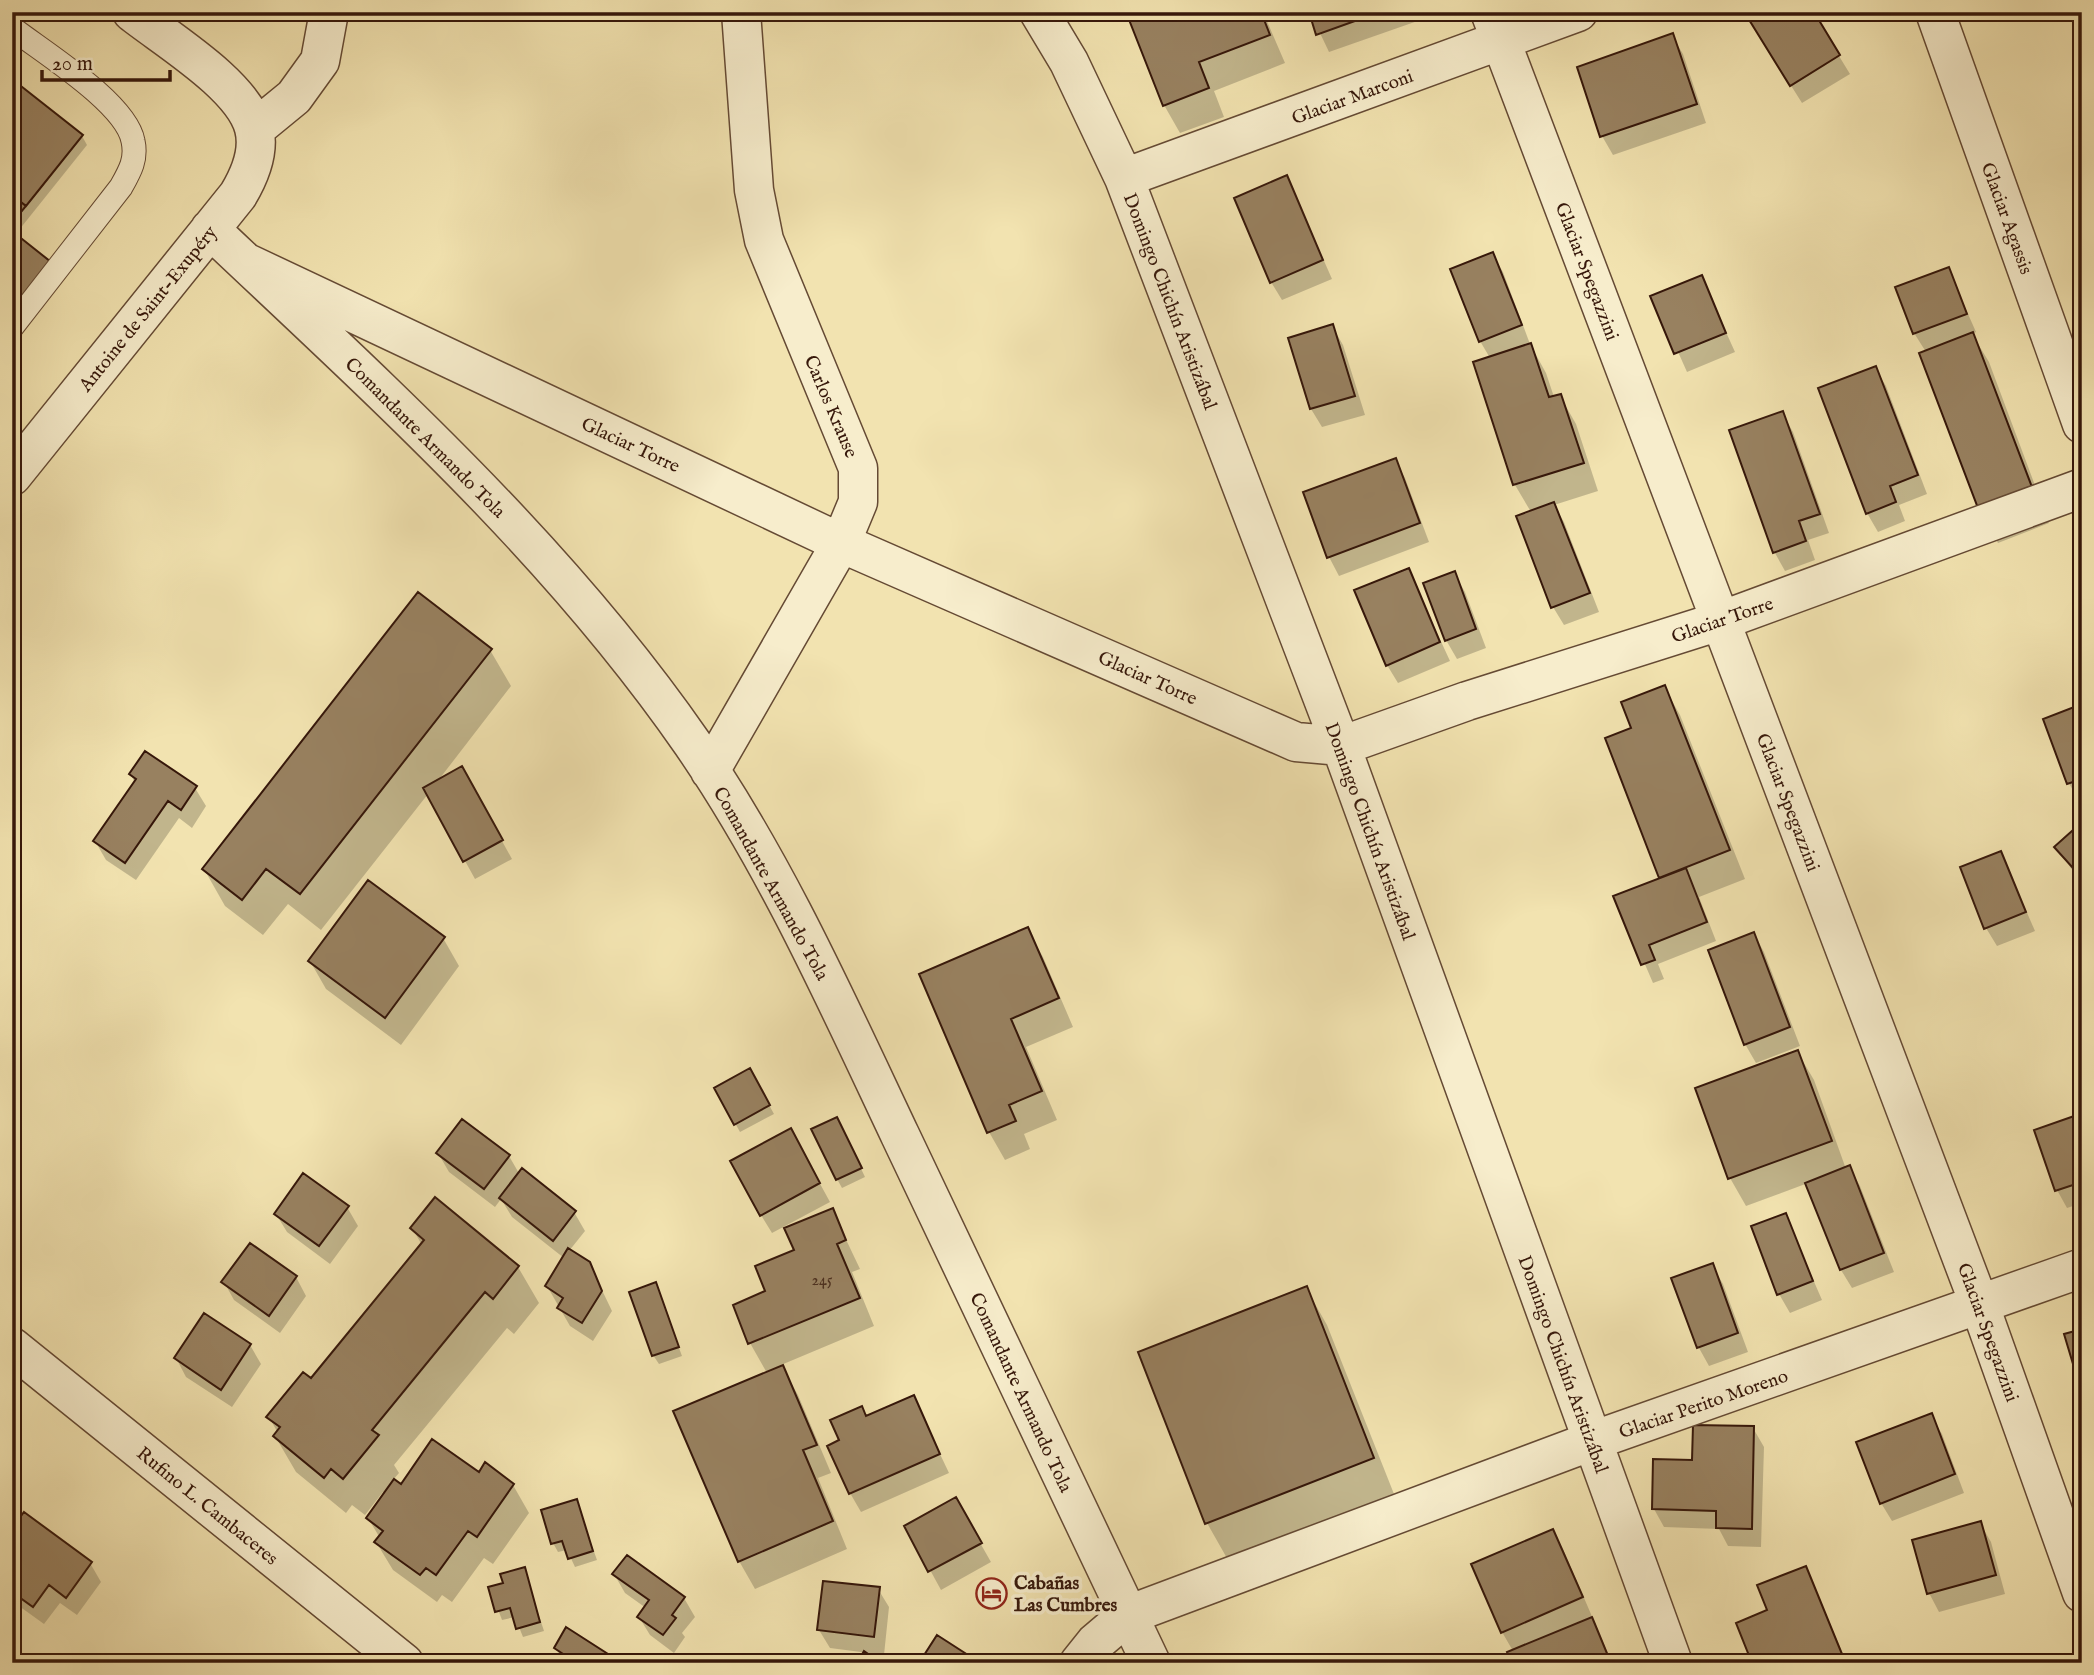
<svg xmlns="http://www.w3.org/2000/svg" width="2094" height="1675" viewBox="0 0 2094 1675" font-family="'IM FELL English',serif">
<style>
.shadow{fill:#0003}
.building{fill:#988160;stroke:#36170a;stroke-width:2}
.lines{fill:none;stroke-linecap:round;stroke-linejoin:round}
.lane-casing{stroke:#654a34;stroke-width:25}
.street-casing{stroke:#654a34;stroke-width:41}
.lane{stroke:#f7edcc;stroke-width:23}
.street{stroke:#f7edcc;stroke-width:38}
.labels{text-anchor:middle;stroke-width:7;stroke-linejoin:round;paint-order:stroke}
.number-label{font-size:16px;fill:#4e3220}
.street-label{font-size:19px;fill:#36170a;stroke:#f7edcc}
.poi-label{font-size:19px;font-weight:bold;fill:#36170a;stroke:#f7edcc;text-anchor:start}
</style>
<rect width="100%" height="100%" fill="#f2e3b0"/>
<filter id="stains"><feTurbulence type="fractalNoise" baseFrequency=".00286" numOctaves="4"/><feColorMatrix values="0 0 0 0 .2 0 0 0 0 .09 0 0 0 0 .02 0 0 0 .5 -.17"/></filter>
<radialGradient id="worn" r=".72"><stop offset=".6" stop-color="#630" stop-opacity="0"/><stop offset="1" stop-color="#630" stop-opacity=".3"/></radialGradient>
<path class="shadow" d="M1128,12H1263L1285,63L1214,91L1224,117L1180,133L1164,105Z
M1310,12H1427L1429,17L1329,52Z
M1672,36L1683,54L1706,123L1613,155L1602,136Z
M1761,38L1839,56L1850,74L1802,103Z
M12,81L82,136L87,145L15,235L12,322Z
M1287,177L1332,279L1282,300L1271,282Z
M1492,254L1503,272L1530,344L1546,373L1554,397L1560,396L1576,424L1598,491L1554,505L1564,522L1599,612L1564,625L1553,607L1531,512L1515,485L1475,363L1490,358L1480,341Z
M1948,269L1976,332L1972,334L1989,362L2049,523L1998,543L1982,515L1926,352L1914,333Z
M1701,277L1735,352L1687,372L1653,296Z
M1332,326L1343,345L1365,415L1322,427L1311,409L1290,339Z
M1875,368L1886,386L1927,494L1899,505L1905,521L1878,532L1867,513Z
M1782,413L1793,432L1829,533L1808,540L1815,560L1785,571L1775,553L1731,431Z
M1395,460L1405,478L1429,542L1339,576L1329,557Z
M1408,570L1450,661L1398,683L1387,665Z
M1454,573L1465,592L1486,648L1457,659L1446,640Z
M490,650L511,686L437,782L472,787L512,859L475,879L428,794L321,930L288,904L263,935L225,906L204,869Z
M1664,687L1680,715L1745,879L1699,897L1716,941L1658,964L1664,979L1653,983L1616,897L1662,879L1607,739L1633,729Z
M2082,706V801L2079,802L2069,783L2045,720Z
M131,775L195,788L206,806L192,828L179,818L136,880L106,860L95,841L135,783Z
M2082,824V883L2056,848Z
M2001,853L2035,931L1997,946L1986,928Z
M1027,929L1043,957L1073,1027L1026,1047L1057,1120L1024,1134L1030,1149L1005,1160L989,1132Z
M1754,934L1764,952L1800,1046L1756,1063L1745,1044Z
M443,938L459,966L401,1045L326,989L310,961Z
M1798,1053L1814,1080L1846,1169L1849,1167L1860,1186L1894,1272L1852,1288L1841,1270L1808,1183L1746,1206L1730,1178Z
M750,1070L774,1114L740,1132L716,1089Z
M2079,1116L2082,1121V1203L2067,1208L2057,1190Z
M841,1127L865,1177L842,1188L837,1179Z
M801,1149L830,1202L772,1233L761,1215Z
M438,1153L509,1156L520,1175L574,1212L585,1231L569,1251L589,1263L612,1311L593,1341L570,1326L547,1286L564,1258L512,1217L501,1199L495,1207L449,1172Z
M347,1207L358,1226L330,1264L287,1232L276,1214Z
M832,1210L860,1269L852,1272L874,1326L781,1365L798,1395L831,1473L818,1478L847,1549L755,1589L739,1561L767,1373L750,1343L735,1306L768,1292L796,1251Z
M1785,1215L1822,1300L1790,1313L1779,1294Z
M412,1228L518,1267L539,1303L514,1334L507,1328L394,1465L399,1473L393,1480L401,1486L479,1474L513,1485L529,1513L493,1564L484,1558L452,1602L442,1595L437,1602L393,1570L376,1542L380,1538L368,1518L385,1494L383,1492L365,1515L352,1505L346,1513L296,1472L275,1436L278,1433L269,1417L312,1381L422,1245Z
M1712,1265L1723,1284L1748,1352L1709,1366L1699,1348L1673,1279Z
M296,1277L306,1296L280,1333L234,1300L224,1282Z
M655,1284L682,1356L659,1364L653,1355Z
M1306,1288L1327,1325L1394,1494L1228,1560L1207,1523Z
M250,1345L261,1364L232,1407L186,1377L176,1358Z
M913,1397L949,1473L861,1512L850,1493L841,1441L867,1418Z
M1931,1416L1942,1434L1964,1493L1892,1521L1881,1503Z
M1753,1428L1764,1447L1761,1547L1728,1546L1719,1529L1664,1527L1654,1509L1694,1462Z
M955,1499L991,1562L941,1590L906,1526Z
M576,1501L597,1560L575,1567L567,1550L558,1552L553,1543Z
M12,1508L20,1521L90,1563L101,1582L77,1615L60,1603L44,1624L12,1601Z
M1980,1523L1991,1542L2005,1594L1939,1612L1929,1593Z
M1553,1531L1563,1549L1612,1663H1513V1651L1502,1632Z
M1806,1568L1847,1663H1754L1770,1611Z
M524,1570L544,1631L523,1637L515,1617L502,1620L490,1588L506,1584Z
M614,1574L684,1598L695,1617L682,1633L685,1637L674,1653L650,1635L639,1617L646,1608L625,1593Z
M878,1589L889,1607L884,1655L830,1648L819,1630Z
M556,1648L618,1663H564Z"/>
<path class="building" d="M1126,12H1261L1270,35L1199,62L1209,88L1163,106Z
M1309,12H1380L1316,35Z
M1758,12H1814L1840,55L1790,86L1748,18Z
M1673,33L1697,104L1600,137L1577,67Z
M12,79L83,135L26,206L12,195Z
M1287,175L1323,260L1270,283L1234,198Z
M12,195L26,206L12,223Z
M12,231L51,262L12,309Z
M1493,252L1522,325L1479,342L1450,269Z
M1949,267L1967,314L1913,334L1895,287Z
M1702,275L1726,333L1674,354L1650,296Z
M1333,324L1355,396L1310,409L1288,338Z
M1973,332L2035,495L1981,516L1919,353Z
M1531,343L1549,397L1561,394L1584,463L1513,485L1473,362Z
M1876,366L1918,475L1890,486L1896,502L1866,514L1818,388Z
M1783,411L1820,514L1799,521L1806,541L1773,553L1729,430Z
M1396,458L1420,523L1327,558L1303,492Z
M1554,502L1590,593L1551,608L1516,516Z
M1409,568L1440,642L1386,666L1354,590Z
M1455,571L1476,629L1445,641L1423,583Z
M418,592L492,649L300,894L266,869L242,900L202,869Z
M1665,685L1730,850L1659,878L1605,738L1631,728L1621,702Z
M2082,704V779L2067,784L2043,719Z
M145,751L197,786L181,810L168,801L125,863L93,841L136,779L129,774Z
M462,766L503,840L463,862L423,788Z
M2082,822V878L2054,847Z
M2001,851L2026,912L1984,929L1960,867Z
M1686,868L1707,922L1649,945L1655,960L1641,965L1613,896Z
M368,880L445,937L385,1018L308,961Z
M1028,927L1059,998L1011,1019L1042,1091L1009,1105L1016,1121L987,1133L919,974Z
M1754,932L1790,1027L1744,1045L1708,950Z
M1798,1050L1832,1141L1728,1179L1695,1088Z
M750,1068L770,1105L734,1125L714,1088Z
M2080,1114L2082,1182L2055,1191L2034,1130Z
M837,1117L862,1168L836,1180L811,1129Z
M462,1119L510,1155L484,1189L436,1153Z
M791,1128L820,1183L760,1216L730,1161Z
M1850,1165L1884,1253L1840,1270L1805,1183Z
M522,1168L576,1211L553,1241L499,1198Z
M303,1173L349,1206L319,1246L274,1214Z
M435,1197L519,1266L493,1299L485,1292L372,1430L379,1435L343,1479L331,1469L324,1478L273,1436L280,1427L266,1417L303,1372L311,1378L424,1240L410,1228Z
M833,1208L846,1240L837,1244L860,1298L748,1344L733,1305L765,1291L755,1266L794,1250L784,1228Z
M1786,1213L1813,1281L1777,1295L1751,1226Z
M250,1243L297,1276L269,1316L221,1282Z
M568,1248L590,1262L602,1291L582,1323L557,1308L563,1298L545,1286Z
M1713,1263L1738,1333L1697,1348L1671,1278Z
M656,1282L679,1347L652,1356L629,1292Z
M1307,1286L1374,1458L1205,1524L1138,1352Z
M204,1313L251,1344L221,1390L174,1358Z
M2082,1329V1394L2064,1334Z
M783,1365L817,1445L803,1450L833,1521L738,1562L673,1411Z
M914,1395L940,1454L849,1494L827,1446L839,1440L830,1420L862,1406L866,1416Z
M1932,1413L1955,1474L1880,1504L1856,1442Z
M1693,1425L1754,1426L1752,1529L1716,1528V1511L1652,1509L1653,1459L1692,1460Z
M432,1439L479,1472L485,1462L514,1484L477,1537L468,1531L436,1575L426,1568L420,1575L374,1542L383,1531L366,1518L394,1479L401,1484Z
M956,1497L982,1543L928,1572L904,1526Z
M577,1499L593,1551L568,1559L562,1541L551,1544L541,1510Z
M24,1512L92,1562L66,1598L49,1585L33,1607L12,1592V1528Z
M1981,1521L1996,1575L1927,1594L1912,1540Z
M1553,1529L1583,1597L1501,1633L1471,1564Z
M627,1555L685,1597L672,1615L676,1618L663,1635L637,1617L649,1600L612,1574Z
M1806,1566L1844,1659L1834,1663H1752L1736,1623L1767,1610L1757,1585Z
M525,1567L540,1622L516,1629L510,1608L495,1612L488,1587L503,1583L500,1574Z
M823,1581L880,1587L874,1637L817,1630Z
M1592,1617L1611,1663H1512L1507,1652Z
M566,1627L622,1663H577L554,1648Z
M937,1635L968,1655L963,1663H919Z
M864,1651L881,1663H857Z"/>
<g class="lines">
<defs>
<path id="lane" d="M12,28C43,52 126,103 133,141C137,159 130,171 121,187L12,327"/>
<path id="street" d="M1039,12L1069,62L1124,178L1341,746L1673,1663
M1490,12L1980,1306L2082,1593
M1935,12L2082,424
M255,129L294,97L320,61L329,12
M1124,178L1578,12
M210,229C381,391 557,548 692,743C776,865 837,1002 900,1135C984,1311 1067,1487 1151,1663
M247,263L841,543L1296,742L1341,746L1467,701L1720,621L2082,488
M12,476L238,195C250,175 260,151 254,128C243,85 166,39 132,12
M710,771L841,543L858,502V468L764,240L754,190L741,12
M12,1347L404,1663
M1079,1663L1095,1643L1128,1615L1592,1441L2082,1268"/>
</defs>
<use href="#lane" class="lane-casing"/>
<use href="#street" class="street-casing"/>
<use href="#lane" class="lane"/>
<use href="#street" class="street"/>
</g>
<defs>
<symbol id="hotel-ring" viewBox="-11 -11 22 22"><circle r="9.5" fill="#f7edcc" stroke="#8f2418" stroke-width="1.5"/><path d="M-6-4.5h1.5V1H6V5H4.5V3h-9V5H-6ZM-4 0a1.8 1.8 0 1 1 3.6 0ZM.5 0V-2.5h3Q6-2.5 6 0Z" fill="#8f2418"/></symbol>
</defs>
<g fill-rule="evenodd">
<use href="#hotel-ring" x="974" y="1576" width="35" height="35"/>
</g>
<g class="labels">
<g class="number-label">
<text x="822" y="1285">245</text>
</g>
<g class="street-label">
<text transform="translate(1352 96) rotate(-20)" y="7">Glaciar Marconi</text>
<text transform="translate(2008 218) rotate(70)" y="7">Glaciar Agassis</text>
<text transform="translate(1588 271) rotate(69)" y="7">Glaciar Spegazzini</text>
<text transform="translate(1171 301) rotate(69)" y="7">Domingo Chichín Aristizábal</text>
<text transform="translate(147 308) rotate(-51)" y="7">Antoine de Saint-Exupéry</text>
<text transform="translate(832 406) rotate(67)" y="7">Carlos Krause</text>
<text transform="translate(426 437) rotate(45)" y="7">Comandante Armando Tola</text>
<text transform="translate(631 444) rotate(25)" y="7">Glaciar Torre</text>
<text transform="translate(1722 619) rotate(-19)" y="7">Glaciar Torre</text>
<text transform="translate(1148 677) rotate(24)" y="7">Glaciar Torre</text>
<text transform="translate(1789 802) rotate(69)" y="7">Glaciar Spegazzini</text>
<text transform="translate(1371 831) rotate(70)" y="7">Domingo Chichín Aristizábal</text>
<text transform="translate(772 883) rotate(61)" y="7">Comandante Armando Tola</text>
<text transform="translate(1989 1332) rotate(70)" y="7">Glaciar Spegazzini</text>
<text transform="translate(1564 1364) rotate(70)" y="7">Domingo Chichín Aristizábal</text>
<text transform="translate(1022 1392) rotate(65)" y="7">Comandante Armando Tola</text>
<text transform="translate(1703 1403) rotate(-19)" y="7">Glaciar Perito Moreno</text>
<text transform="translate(208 1505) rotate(39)" y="7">Rufino L. Cambaceres</text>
</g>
<g class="poi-label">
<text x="1014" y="1589">Cabañas<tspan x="1014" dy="22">Las Cumbres</tspan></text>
</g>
</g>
<rect width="2094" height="1675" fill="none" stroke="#f2e3b0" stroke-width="42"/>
<rect x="14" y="14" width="2066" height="1647" fill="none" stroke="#36170a" stroke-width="3.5"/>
<rect x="21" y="21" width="2052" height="1633" fill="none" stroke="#36170a" stroke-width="2"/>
<path d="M42 70v10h128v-10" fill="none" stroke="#36170a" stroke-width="3.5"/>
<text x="52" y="70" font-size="21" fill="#36170a" stroke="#f7edcc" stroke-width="5" paint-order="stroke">20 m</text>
<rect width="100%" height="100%" filter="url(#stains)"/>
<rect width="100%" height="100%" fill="url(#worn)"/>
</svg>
